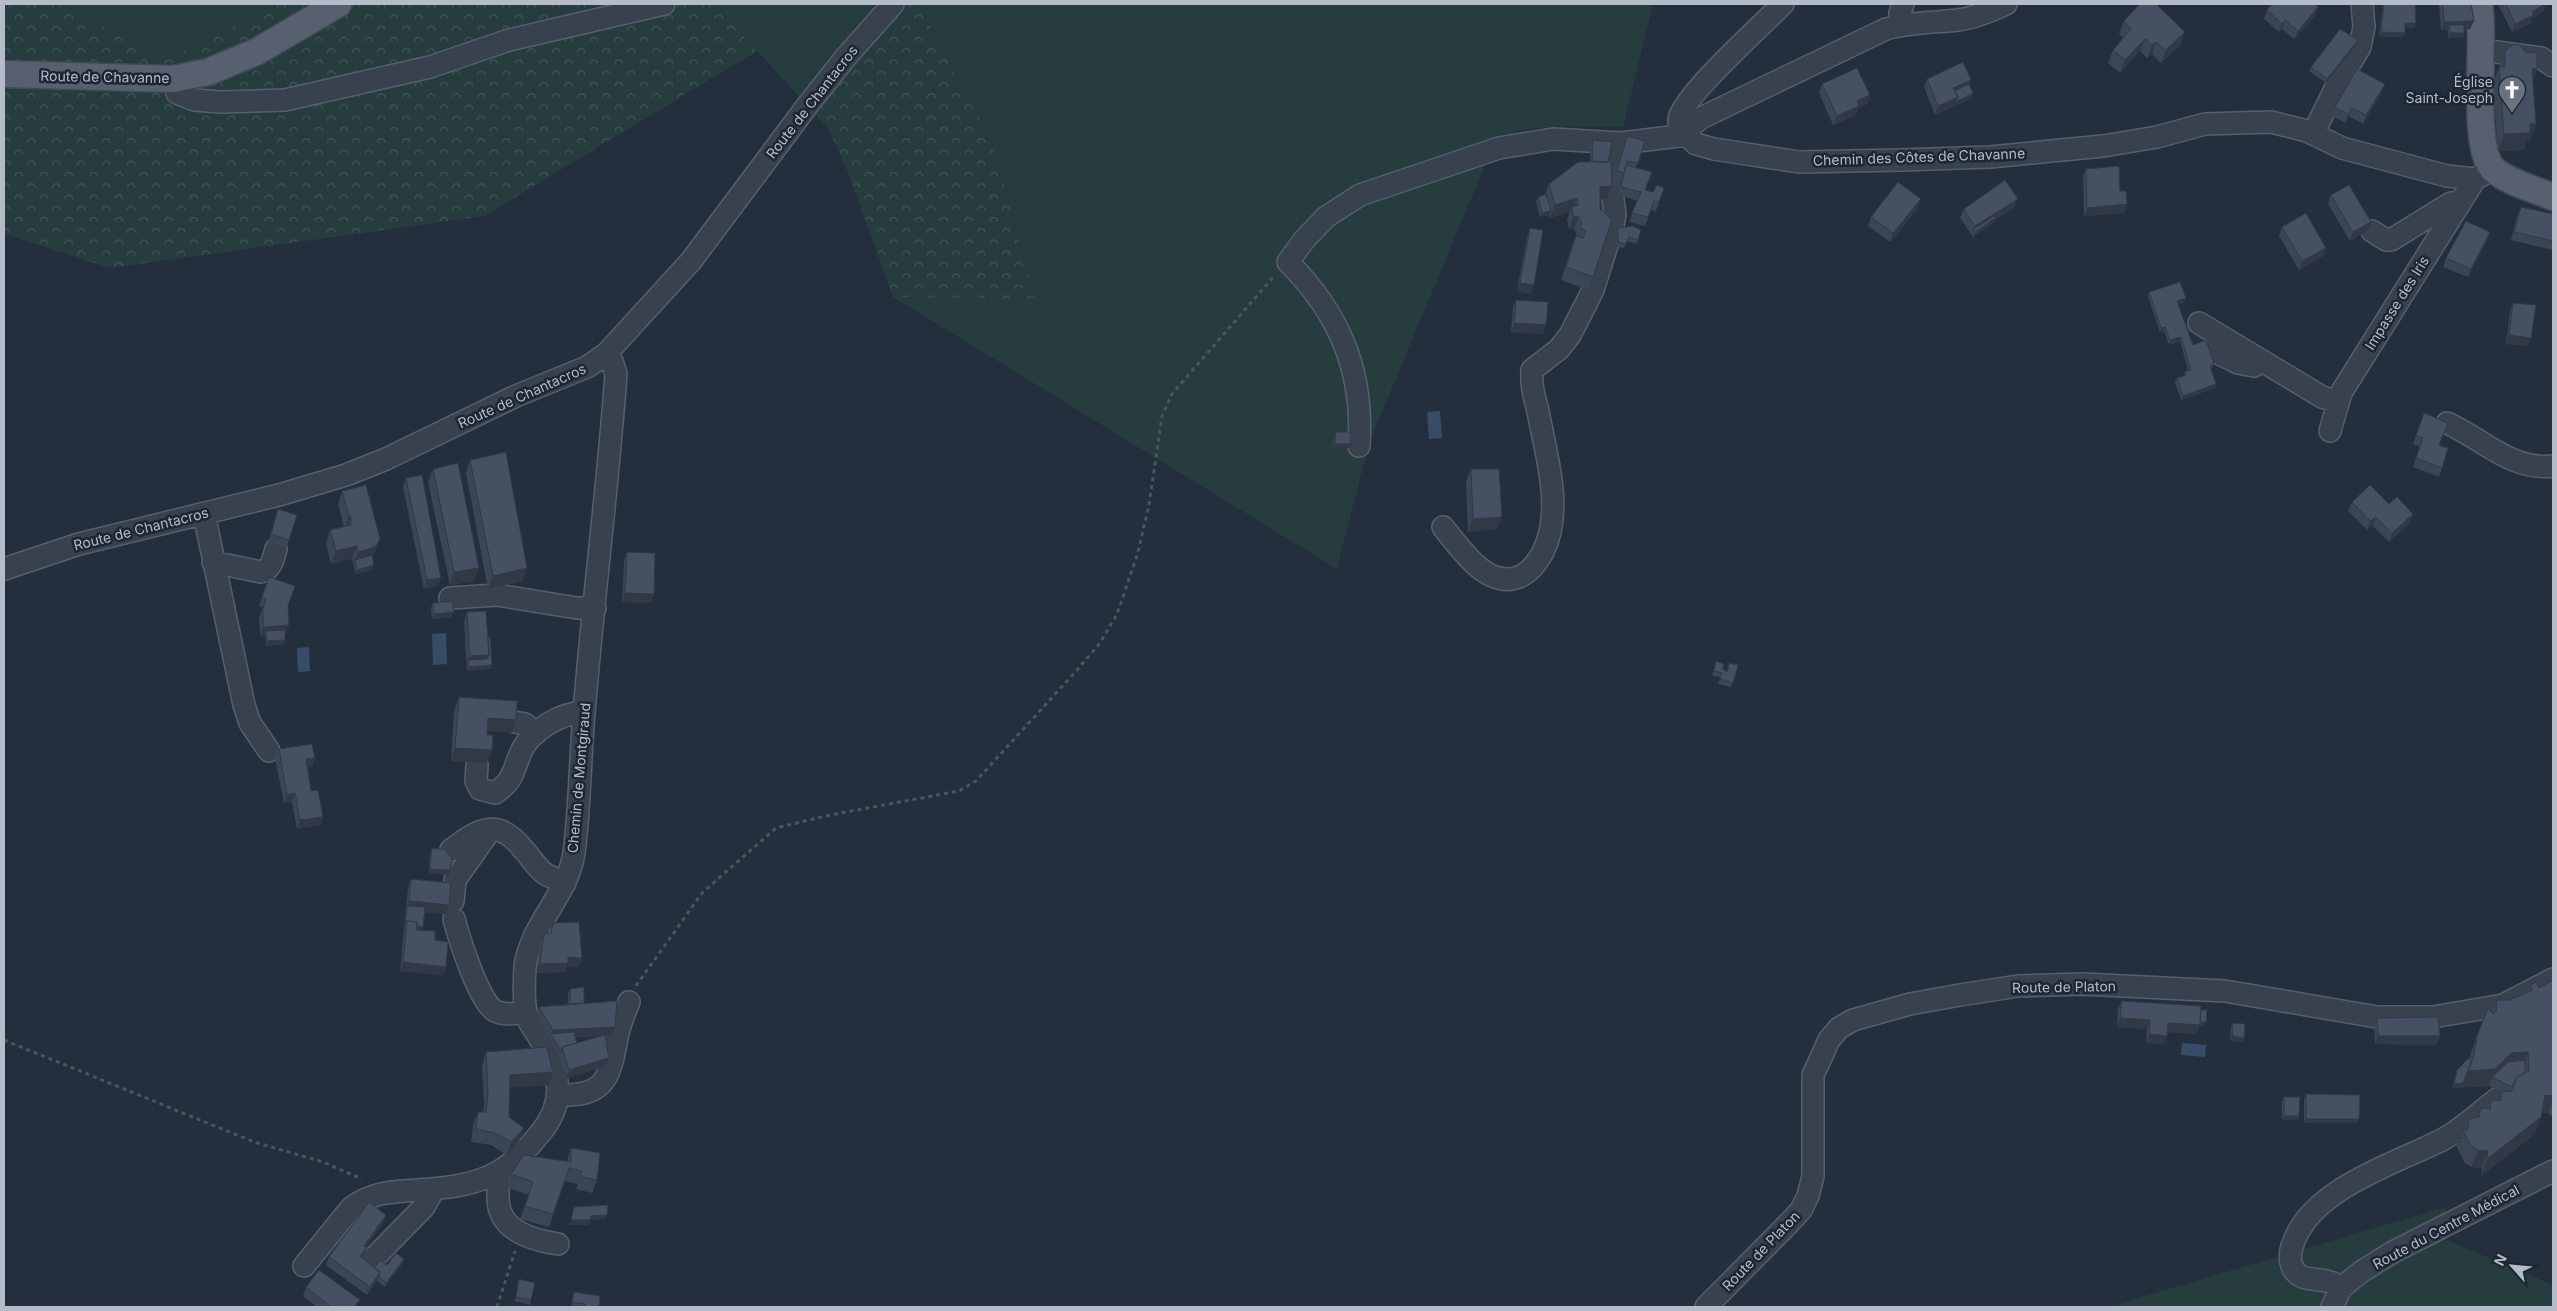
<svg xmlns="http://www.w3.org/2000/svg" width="2557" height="1311" viewBox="0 0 2557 1311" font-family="Inter,sans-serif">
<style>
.green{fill:#263c3f}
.forest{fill:url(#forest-crowns)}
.water{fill:#394c67}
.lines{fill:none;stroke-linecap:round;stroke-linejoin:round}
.minor-casing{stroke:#565f6c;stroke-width:24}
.major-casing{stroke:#414a57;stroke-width:29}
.path{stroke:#44595c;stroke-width:3;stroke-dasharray:4 4;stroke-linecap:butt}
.minor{stroke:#38414e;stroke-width:21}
.major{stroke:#56606e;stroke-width:26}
.wall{fill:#3b4654;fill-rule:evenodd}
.shaded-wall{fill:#303945}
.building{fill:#455162;stroke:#303945}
.labels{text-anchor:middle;stroke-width:5;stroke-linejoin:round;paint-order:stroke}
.street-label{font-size:14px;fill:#b4bcc9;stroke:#1d2633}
.poi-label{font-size:14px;fill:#b4bcc9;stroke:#1d2633;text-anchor:end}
</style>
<defs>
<pattern id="forest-crowns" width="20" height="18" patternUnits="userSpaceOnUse" patternTransform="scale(1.25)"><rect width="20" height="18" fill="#263c3f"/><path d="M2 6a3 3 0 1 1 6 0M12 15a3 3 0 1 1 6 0" fill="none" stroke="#435659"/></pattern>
</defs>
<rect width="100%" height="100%" fill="#242f3e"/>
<path class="green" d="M61,4H276L166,60Z
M714,4H906L813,112Z
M919,4H1653L1623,127C1581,127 1535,122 1496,139L1369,443L1337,569L893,297L1035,298L992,141Z
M2446,1207L2437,1236L2553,1285V1307H2108Z"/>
<path class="forest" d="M4,4H61L166,60L276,4H714L757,51L484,216L110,268L4,234Z
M906,4H919L992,141L1035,299L893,297L846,167L829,130L813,112Z"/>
<path class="water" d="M1440,411L1442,438L1429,439L1427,412Z
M446,633L447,664L433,665L432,634Z
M309,647L310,671L298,672L297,648Z
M2182,1043L2206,1045L2205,1057L2181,1055Z"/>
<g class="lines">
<defs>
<path id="minor" d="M2006,4C1991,11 1975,18 1958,20C1934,23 1909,22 1886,29L1701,118L1691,126L1687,135L1696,144L1714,149L1799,162L1902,160L1990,157L2103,146L2157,137L2205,124L2271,122L2307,131L2342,148L2447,176L2475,179L2493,169
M1901,24L1900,13L1903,4
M2482,50L2541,58L2553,66
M173,79L177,93L194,100L221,102L285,100L430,67L509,40L664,4
M2313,134L2338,83L2360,47L2364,27L2362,4
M1687,135C1683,130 1678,126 1679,119C1681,98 1764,23 1783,4
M2372,231L2386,240H2391L2451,203L2459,204
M2199,323L2322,397L2338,402
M2212,350L2238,363L2254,366
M2447,423C2483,439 2511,471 2553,466
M2330,431L2341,393L2475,179
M1359,446C1364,372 1340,314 1288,262L1304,240L1326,217L1360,195L1499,148L1553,139L1621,143L1687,135
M204,514L244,705L250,723L269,751
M1443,527C1462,550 1489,593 1523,575C1532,570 1538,561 1543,552C1564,510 1546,455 1538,411C1534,395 1531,387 1532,370L1559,349L1570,335L1593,290L1613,226L1615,214L1610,179L1621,143
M213,562L261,572C272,569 273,559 276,549
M4,569L79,544L279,495L346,475L386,459L516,396L587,367L606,354L691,261L807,106L846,57L893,4
M450,598L497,595L577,608H595
M514,722L525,724L535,734
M477,765L476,781L480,789L495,793C514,781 513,770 521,752C531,730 561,713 584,712
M451,850C478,829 498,817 523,849C530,856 536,867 544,873C550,877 558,880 565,883
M453,901L455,880L491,829
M454,919C459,938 479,1002 495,1011C505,1016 517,1013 526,1012
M559,1095C602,1096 609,1082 616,1043C618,1029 623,1016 629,1002
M498,1174C499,1186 496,1203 501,1213C509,1234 539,1241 558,1244
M304,1266L351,1208C372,1192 391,1192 417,1190C476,1186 505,1179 542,1131C567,1099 559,1072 540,1039C536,1032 530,1025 527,1017C523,1002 524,983 525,967C530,925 568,895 574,853C580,807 580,759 584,713C593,600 608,487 616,374L612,361L606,354
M366,1266L424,1207L434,1189
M2341,1288C2325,1274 2304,1285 2294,1270C2288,1260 2290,1250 2294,1241C2314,1188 2396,1163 2442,1140C2462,1129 2479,1113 2497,1099
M1706,1307L1790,1222L1801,1210L1808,1196L1813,1176V1075L1829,1040L1839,1028L1853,1020L1910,1004L1960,995L2018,986L2083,984L2225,991L2377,1017H2433L2503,1005L2553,979
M2332,1307L2341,1288L2361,1272L2393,1252L2553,1171"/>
<path id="major" d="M2479,4C2486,39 2470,149 2494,170C2510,183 2534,189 2553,197
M4,74L173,79L208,72L256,52L338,4"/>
</defs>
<use href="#minor" class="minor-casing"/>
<use href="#major" class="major-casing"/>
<path class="path" d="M636,986L702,893L776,828L830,815L959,791L976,781L1077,670L1100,643L1117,614L1137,556L1149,505L1162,416L1172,394L1275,275
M4,1040L254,1142L323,1162L362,1179
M497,1307L515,1251"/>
<use href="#minor" class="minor"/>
<use href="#major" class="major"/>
</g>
<path class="wall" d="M2383,4H2415L2416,23L2414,28L2405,27V33L2403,37L2379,36Z
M2439,4H2471L2474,21L2470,29H2464V33L2463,37L2448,38V30H2441Z
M2498,4H2546L2544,11L2532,18L2530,24L2512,32Z
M2267,10L2315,16L2294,39L2282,29L2279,32L2264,19Z
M2124,21L2185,32L2180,45L2161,63L2152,54L2147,58L2140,51L2120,73L2108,63L2113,50L2123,38L2119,34Z
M2358,40L2356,45L2326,83L2309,71L2311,67Z
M2505,51L2537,68L2533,80L2536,124L2530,141H2527L2524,150L2498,151L2493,84Z
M1927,79L1971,80L1969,84L1972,98L1935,115L1924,87Z
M1822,84L1870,95L1867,104L1858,108L1856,115L1833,125L1819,93Z
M2385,84L2381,93L2363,124L2349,116L2345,123L2332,116L2335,107Z
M1627,136L1645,141L1636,168L1645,190L1653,192L1664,188L1656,211L1651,210L1645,226L1629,222L1637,201L1618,195L1621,180L1619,186L1612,184L1622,149Z
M1593,140L1608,162L1612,186L1607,199H1600L1593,277L1589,290L1561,280L1571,248L1576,236H1577L1574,229H1569L1567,219L1570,212L1550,218L1549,215L1540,217L1536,201L1538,197L1545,194L1549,184L1590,162L1591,144Z
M2086,169L2120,191L2124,213L2084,216L2083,177Z
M2331,195L2371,222L2368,230L2350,241L2328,204Z
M2521,207L2553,214V250L2511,240L2517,216Z
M1918,208L1890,242L1868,226L1871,217Z
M2014,208L1995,220L1994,222L1973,237L1960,218L1964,209Z
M2282,227L2326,248L2323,256L2299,270L2279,236Z
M1530,228L1534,285L1531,294L1517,291L1527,237Z
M1618,228L1638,240L1636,244L1627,241L1624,248L1617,247V232Z
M2490,232L2487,240L2468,277L2443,267L2446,258Z
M2149,292L2184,302L2178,304L2193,345L2214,364L2212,368L2211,369L2215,388L2181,400L2175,382L2177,378L2183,376L2185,371L2188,370L2180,341L2169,345L2164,331L2160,332L2148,296Z
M1516,300L1543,334L1511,332L1513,308Z
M2513,303L2528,346L2506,344L2510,312Z
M2424,413L2440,445L2442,468L2439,477L2413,467L2420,447L2413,444Z
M1336,432L1349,448H1333L1334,436Z
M470,460L523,581L488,589L466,473Z
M433,469L479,568L474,581L450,585L428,482Z
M1471,469L1497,529L1468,532L1466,482Z
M406,478L438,586L424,589L403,487Z
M342,491L380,539L375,552L372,557V570L356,574L352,559L331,564L326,543L330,530L344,527L338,504Z
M2352,502L2389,504L2410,523L2389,542L2373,526L2367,530L2348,511Z
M278,509L289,540L286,548L268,543Z
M627,552L654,594L651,603L622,602L624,561Z
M269,577L288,606L286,634H285V640L284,644L266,646L265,635L260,636L259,617L263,607L259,606Z
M433,603L452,617L432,619L431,608Z
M467,612L488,637L492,665L490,669L467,671L464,621Z
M1716,661L1723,669L1727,671L1729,663L1738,665L1731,687L1718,684L1721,677L1712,676Z
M459,697L516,720L512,733L487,731V735L492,750L487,763L451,761L454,710Z
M279,749L315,758L312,767H308L311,791L323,817L320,825L297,829L292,802L284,803L275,758Z
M432,848L450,870L449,875L429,873L430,853Z
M411,879L446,914L424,912L422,930L435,940L446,967L443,975L400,971L408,888Z
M553,923L579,967L567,966L565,972L537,973L540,943L544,934L550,933Z
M2553,980V1117L2548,1113H2542L2535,1134L2481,1176L2482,1168L2471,1167L2464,1162L2455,1142L2457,1138H2461L2463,1130H2465L2469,1119L2477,1118L2480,1110L2488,1109L2491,1102L2499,1100L2501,1093L2503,1092L2489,1086L2452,1088L2457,1070L2470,1058L2471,1053L2477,1036L2491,1012H2492L2497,1000H2510L2528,992L2530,985L2539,988Z
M570,989L584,1003L612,1036H605L606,1066L566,1079L559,1056L536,1015L539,1007L568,1004V993ZM600,1036L577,1043L576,1037Z
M2122,1001L2201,1010L2204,1026H2199L2197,1034L2167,1032V1036L2164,1044L2146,1043L2147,1029L2117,1027L2118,1009Z
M2377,1018L2437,1045L2375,1044L2374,1027Z
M2233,1023L2244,1038L2243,1042L2230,1041L2231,1027Z
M486,1052L553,1072L549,1085L509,1087V1117L519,1141L507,1155L491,1145L471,1142L473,1125L478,1112H483L484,1104L482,1065Z
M2306,1094L2358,1123H2304V1099Z
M2284,1097L2299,1116L2298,1120H2282V1102Z
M571,1148L597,1180L592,1193L576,1189L578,1184L565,1181L549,1227L520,1219L529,1195L506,1187L511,1174L567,1161Z
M383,1223L366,1247L367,1248L362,1258L374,1268L387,1265L402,1264L385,1287L377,1281L367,1295L326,1265L329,1257Z
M519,1279L531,1300L530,1305L515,1301Z
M306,1287L357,1307H317L303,1296Z
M574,1292L599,1307H576L571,1306Z"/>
<path class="shaded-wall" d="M2545,4H2546L2544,11L2532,18L2530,24L2512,32L2515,24L2532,12Z
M2318,7L2315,16L2294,39L2298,31Z
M2285,20L2282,29L2279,32L2282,24Z
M2474,21L2470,29L2450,30L2449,25L2448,30H2441L2444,22Z
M2405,23H2416L2414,28L2403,27Z
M2185,32L2180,45L2161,63L2166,50Z
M2381,32L2405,33L2403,37L2379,36Z
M2450,33H2464L2463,37L2448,38Z
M2145,39L2140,51L2120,73L2125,60Z
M2358,40L2356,45L2326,83L2327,79Z
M2156,42L2152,54L2147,58L2152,45Z
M2537,68L2531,85L2532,69Z
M1971,80L1968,88L1953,95V88Z
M2385,84L2381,93L2363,124L2366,115Z
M1973,93L1972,98L1954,106L1956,102Z
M1870,95L1867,104L1858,108L1856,115L1833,125L1837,116L1857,101Z
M1958,97L1954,106L1935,115L1938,106Z
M2352,108L2349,116L2345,123L2348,114Z
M2530,124H2536L2530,141H2527L2524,150L2498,151L2504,134Z
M1612,186L1607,199L1595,200L1600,187Z
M1577,198L1573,211L1572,206L1570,212L1550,218L1555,205Z
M1921,199L1918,208L1890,242L1893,233Z
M2018,199L2014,208L1995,220L1994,222L1973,237L1975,232L1973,230L1972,234L1975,226Z
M2127,204L2124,213L2084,216L2087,208Z
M1551,211L1549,215L1540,217L1542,213Z
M1573,216L1579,217L1574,229H1569Z
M2371,222L2368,230L2350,241L2353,232Z
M2490,232L2487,240L2468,277L2471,269Z
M2326,248L2323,256L2299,270L2302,261Z
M1520,283L1534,285L1531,294L1517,291Z
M2186,298L2184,302L2175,305L2177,301Z
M1514,323L1546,325L1543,334L1511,332Z
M2165,327L2164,331L2160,332L2161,328Z
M2509,335L2531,338L2528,346L2506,344Z
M2181,337L2180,341L2169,345L2170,340Z
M2216,384L2215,388L2181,400L2183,396Z
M1335,444H1351L1349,448H1333Z
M2413,514L2410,523L2389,542L2392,533Z
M351,516L347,529L344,530L349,517Z
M1502,517L1497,529L1468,532L1473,519Z
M2376,517L2373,526L2367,530L2370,521Z
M380,539L375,552L370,560H355L353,564L358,552Z
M357,546L352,559L331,564L336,551Z
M374,565L372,570L356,574L357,570Z
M479,568L474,581L450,585L454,572Z
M527,568L523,581L488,589L493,576Z
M441,578L438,586L424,589L427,580Z
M625,593L654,594L651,603L622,602Z
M454,612L452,617L432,619L434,614Z
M289,625L286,634L267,635L266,631L265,635L260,636L263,627Z
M285,640L284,644L266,646L267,641Z
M489,655L485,663L468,660L470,656Z
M492,665L490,669L467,671L469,667Z
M488,718L516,720L512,733L483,731Z
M455,748L492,750L487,763L451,761Z
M315,758L312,767L303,768L306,759Z
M295,793L292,802L284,803L287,795Z
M323,817L320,825L297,829L300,820Z
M430,869L450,870L449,875L429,873Z
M409,901L449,905L446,914L407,910Z
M406,925L423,927L421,931L406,930Z
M568,957L582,958L579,967L567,966L565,972L537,973L540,964Z
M403,962L446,967L443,975L400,971Z
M2120,1018L2150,1020L2147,1029L2117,1027Z
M2199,1022H2206L2204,1026H2199L2197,1034L2165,1031L2168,1023Z
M615,1027L612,1036L553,1038L551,1034L550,1038L553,1030Z
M2149,1034L2167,1036L2164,1044L2146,1043Z
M2232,1036L2244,1038L2243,1042L2230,1041Z
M2378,1036H2440L2437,1045L2375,1044Z
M2528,1052L2521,1068L2492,1077L2489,1086L2452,1088L2454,1084L2468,1071L2511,1053Z
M609,1058L606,1066L566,1079L569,1070Z
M553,1072L549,1085L505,1088L510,1075Z
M2545,1095L2553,1096V1099L2548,1113L2539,1112Z
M2284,1116H2299L2298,1120H2282Z
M2541,1117L2535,1134L2481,1176L2487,1159Z
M2306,1119H2359L2358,1123H2304Z
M524,1128L519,1141L507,1155L511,1142Z
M2478,1150L2488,1151L2482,1168L2471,1167Z
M386,1215L383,1223L361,1254L364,1246Z
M607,1215L605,1219L590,1220L591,1216Z
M571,1220H590L589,1225H569Z
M367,1248L363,1257L357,1265L360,1256Z
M404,1259L402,1264L385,1287L386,1283Z
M380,1272L377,1281L367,1295L370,1287Z"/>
<path class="building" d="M2140,4H2156L2185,32L2166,50L2156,42L2152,45L2145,39L2125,60L2113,50L2131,29L2124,21Z
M2272,4H2315L2318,7L2298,31L2285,20L2282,24L2267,10Z
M2384,4H2415L2416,23H2405V33L2381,32Z
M2443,4H2471L2474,21L2444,22Z
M2506,4H2545L2532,12L2534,15L2515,24Z
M2449,25H2464V33H2450Z
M2340,29L2358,40L2327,79L2311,67Z
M2514,44L2520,45L2526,53L2537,52V68L2532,69L2536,124H2530V133L2504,134L2499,67H2505V51Z
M1963,62L1971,80L1953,88L1958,97L1938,106L1927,79Z
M1857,68L1870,95L1857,101L1859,106L1837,116L1822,84Z
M2357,69L2385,84L2366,115L2352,108L2348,114L2335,107Z
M1969,84L1973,93L1956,102L1958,97L1955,91Z
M1627,136L1645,141L1638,163L1627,161L1624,173L1617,171Z
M1593,140L1612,142L1608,162H1598L1592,161Z
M1578,162H1611L1612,186L1600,187V209L1612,219L1593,277L1566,267L1576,236L1583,238L1586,231L1580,228L1582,223L1579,217L1573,216L1572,206H1578L1577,198L1555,205L1549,184Z
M1626,165L1652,172L1645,190L1653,192L1657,185L1664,188L1659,202L1654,201L1648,217L1632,213L1641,192L1621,187Z
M2119,166L2120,191H2126L2127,204L2087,208L2086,169Z
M2005,180L2018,199L1975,226L1964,209Z
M1898,182L1921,199L1893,233L1871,217Z
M2349,185L2371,222L2353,232L2331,195Z
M1546,194L1551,211L1542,213L1538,197Z
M2521,207L2553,214V241L2514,232Z
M2306,213L2326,248L2302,261L2282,227Z
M1994,216L1995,218L1975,232L1973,230Z
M2466,221L2490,232L2471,269L2446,258Z
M1633,226L1641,230L1638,240L1629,237L1626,244L1618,242V228Z
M1530,228L1543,230L1534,285L1520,283Z
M2180,282L2186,298L2177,301L2184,320L2193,345L2206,340L2214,364L2210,366L2216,384L2183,396L2177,378L2186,375L2185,371L2191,370L2181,337L2170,340L2165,327L2161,328L2149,292Z
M1516,300L1548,302L1546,325L1514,323Z
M2513,303L2536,305L2531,338L2509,335Z
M2424,413L2448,423L2439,445L2448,448L2442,468L2416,458L2423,438L2416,436Z
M1336,432H1350L1351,444H1335Z
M506,452L527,568L493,576L470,460Z
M458,463L479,568L454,572L433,469Z
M1471,469H1499L1502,517L1473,519Z
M422,475L441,578L427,580L406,478Z
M366,485L380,539L375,547L358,552L357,546L336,551L330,530L351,525V516L349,517L342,491Z
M2370,485L2389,504L2397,497L2413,514L2392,533L2376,517L2370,521L2352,502Z
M278,509L297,515L289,540L271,534Z
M627,552L655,553L654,594L625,593Z
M372,555L374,565L357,570L355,560Z
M269,577L295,586L288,606L289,625L263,627V609L266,599L262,597Z
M452,601L454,612L434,614L433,603Z
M486,611L489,655L470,656L467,612Z
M285,630V640L267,641L266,631Z
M488,637H490L492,665L469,667L468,660L487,659L489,655Z
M1716,661L1724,664L1723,669L1727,672L1729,663L1738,665L1733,683L1720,679L1722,673L1714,671Z
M459,697L517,701L516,720L488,718L487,735H493L492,750L455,748Z
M312,744L315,758L306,759L311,791L318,790L323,817L300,820L295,793L287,795L279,749Z
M432,848L445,850L452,858L450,870L430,869Z
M411,879L451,883L449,905L409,901Z
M407,906L425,907L423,927L416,926L417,922L407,921L405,925Z
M407,921L417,922L416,930L435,931V940L448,942L446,967L403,962Z
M579,922L582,958L568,957V963L540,964L544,934L551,933L553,923Z
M2553,980V1096L2545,1095L2541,1117L2487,1159L2488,1151L2478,1150L2470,1145L2463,1130H2468L2469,1119L2479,1117L2480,1110L2483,1108L2490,1109L2491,1102L2494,1100L2501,1101V1093L2504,1091L2511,1092L2517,1077L2529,1071L2528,1052L2511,1053L2495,1069L2468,1071L2474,1056L2477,1036L2488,1008L2493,1014L2496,1012L2497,1000H2510L2533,990L2530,985L2536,982L2539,988Z
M584,987V1003L570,1004V989Z
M617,1001L615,1027L553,1030L539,1007Z
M2122,1001L2201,1006L2200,1025L2168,1023L2167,1036L2149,1034L2150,1020L2120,1018Z
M2201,1010H2207L2206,1022H2200Z
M2438,1017L2440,1036H2378L2377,1018Z
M2233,1023L2245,1024L2244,1038L2232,1036Z
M574,1032L577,1043L562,1047L561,1052L551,1034Z
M605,1035L609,1058L569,1070L562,1047Z
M547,1047L553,1072L510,1075L509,1117L524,1128L511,1142L495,1133L476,1129L478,1112H486L488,1091L486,1052Z
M2470,1057V1066L2463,1083L2454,1084L2457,1070Z
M2525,1060V1073L2517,1077L2512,1087L2492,1077L2508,1062Z
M2306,1094L2360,1095L2359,1119H2306Z
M2284,1097H2300L2299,1116H2284Z
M2457,1138H2461L2459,1143Z
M571,1148L600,1153L597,1180L581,1177L582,1171L569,1168L553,1214L525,1206L533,1182L511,1174L524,1155L571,1162Z
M369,1202L386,1215L364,1246L367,1248L360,1256L380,1272L370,1287L329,1257Z
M608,1205L607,1215L591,1216L590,1220H571L574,1207Z
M396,1253L404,1259L386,1283L379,1277L380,1272L374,1268L380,1260L387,1265Z
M319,1270L360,1300L354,1307H331L306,1287Z
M519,1279L535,1283L531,1300L516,1297Z
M574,1292L600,1296L599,1307H585V1304L572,1302Z"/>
<defs>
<symbol id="church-pin" viewBox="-11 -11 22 30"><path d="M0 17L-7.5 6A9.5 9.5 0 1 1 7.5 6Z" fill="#6b7280" stroke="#1d2633"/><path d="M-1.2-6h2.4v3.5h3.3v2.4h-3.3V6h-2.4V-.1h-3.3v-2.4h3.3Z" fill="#fff"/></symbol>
</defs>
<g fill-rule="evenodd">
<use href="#church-pin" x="2496" y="74" width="32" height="43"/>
</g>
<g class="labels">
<g class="street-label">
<text transform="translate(105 77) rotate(1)" y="5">Route de Chavanne</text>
<text transform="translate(812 102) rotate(-52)" y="5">Route de Chantacros</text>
<text transform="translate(1919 157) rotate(-2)" y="5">Chemin des Côtes de Chavanne</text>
<text transform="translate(2397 303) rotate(-58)" y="5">Impasse des Iris</text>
<text transform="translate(522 396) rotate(-24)" y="5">Route de Chantacros</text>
<text transform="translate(141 529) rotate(-14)" y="5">Route de Chantacros</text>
<text transform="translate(579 778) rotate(-85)" y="5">Chemin de Montgiraud</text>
<text transform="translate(2064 987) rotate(-1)" y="5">Route de Platon</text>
<text transform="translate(2446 1227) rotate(-28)" y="5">Route du Centre Médical</text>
<text transform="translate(1761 1251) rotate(-46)" y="5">Route de Platon</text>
</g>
<g class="poi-label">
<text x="2493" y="87">Église<tspan x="2493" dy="16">Saint-Joseph</tspan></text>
</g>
</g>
<rect width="2557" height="1311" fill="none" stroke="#b4bcc9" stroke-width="10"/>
<g transform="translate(2512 1266) rotate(297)" stroke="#1d2633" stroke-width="4" paint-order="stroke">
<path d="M0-4L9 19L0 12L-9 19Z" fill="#b4bcc9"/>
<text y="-8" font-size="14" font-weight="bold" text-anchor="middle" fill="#b4bcc9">N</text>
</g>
</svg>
